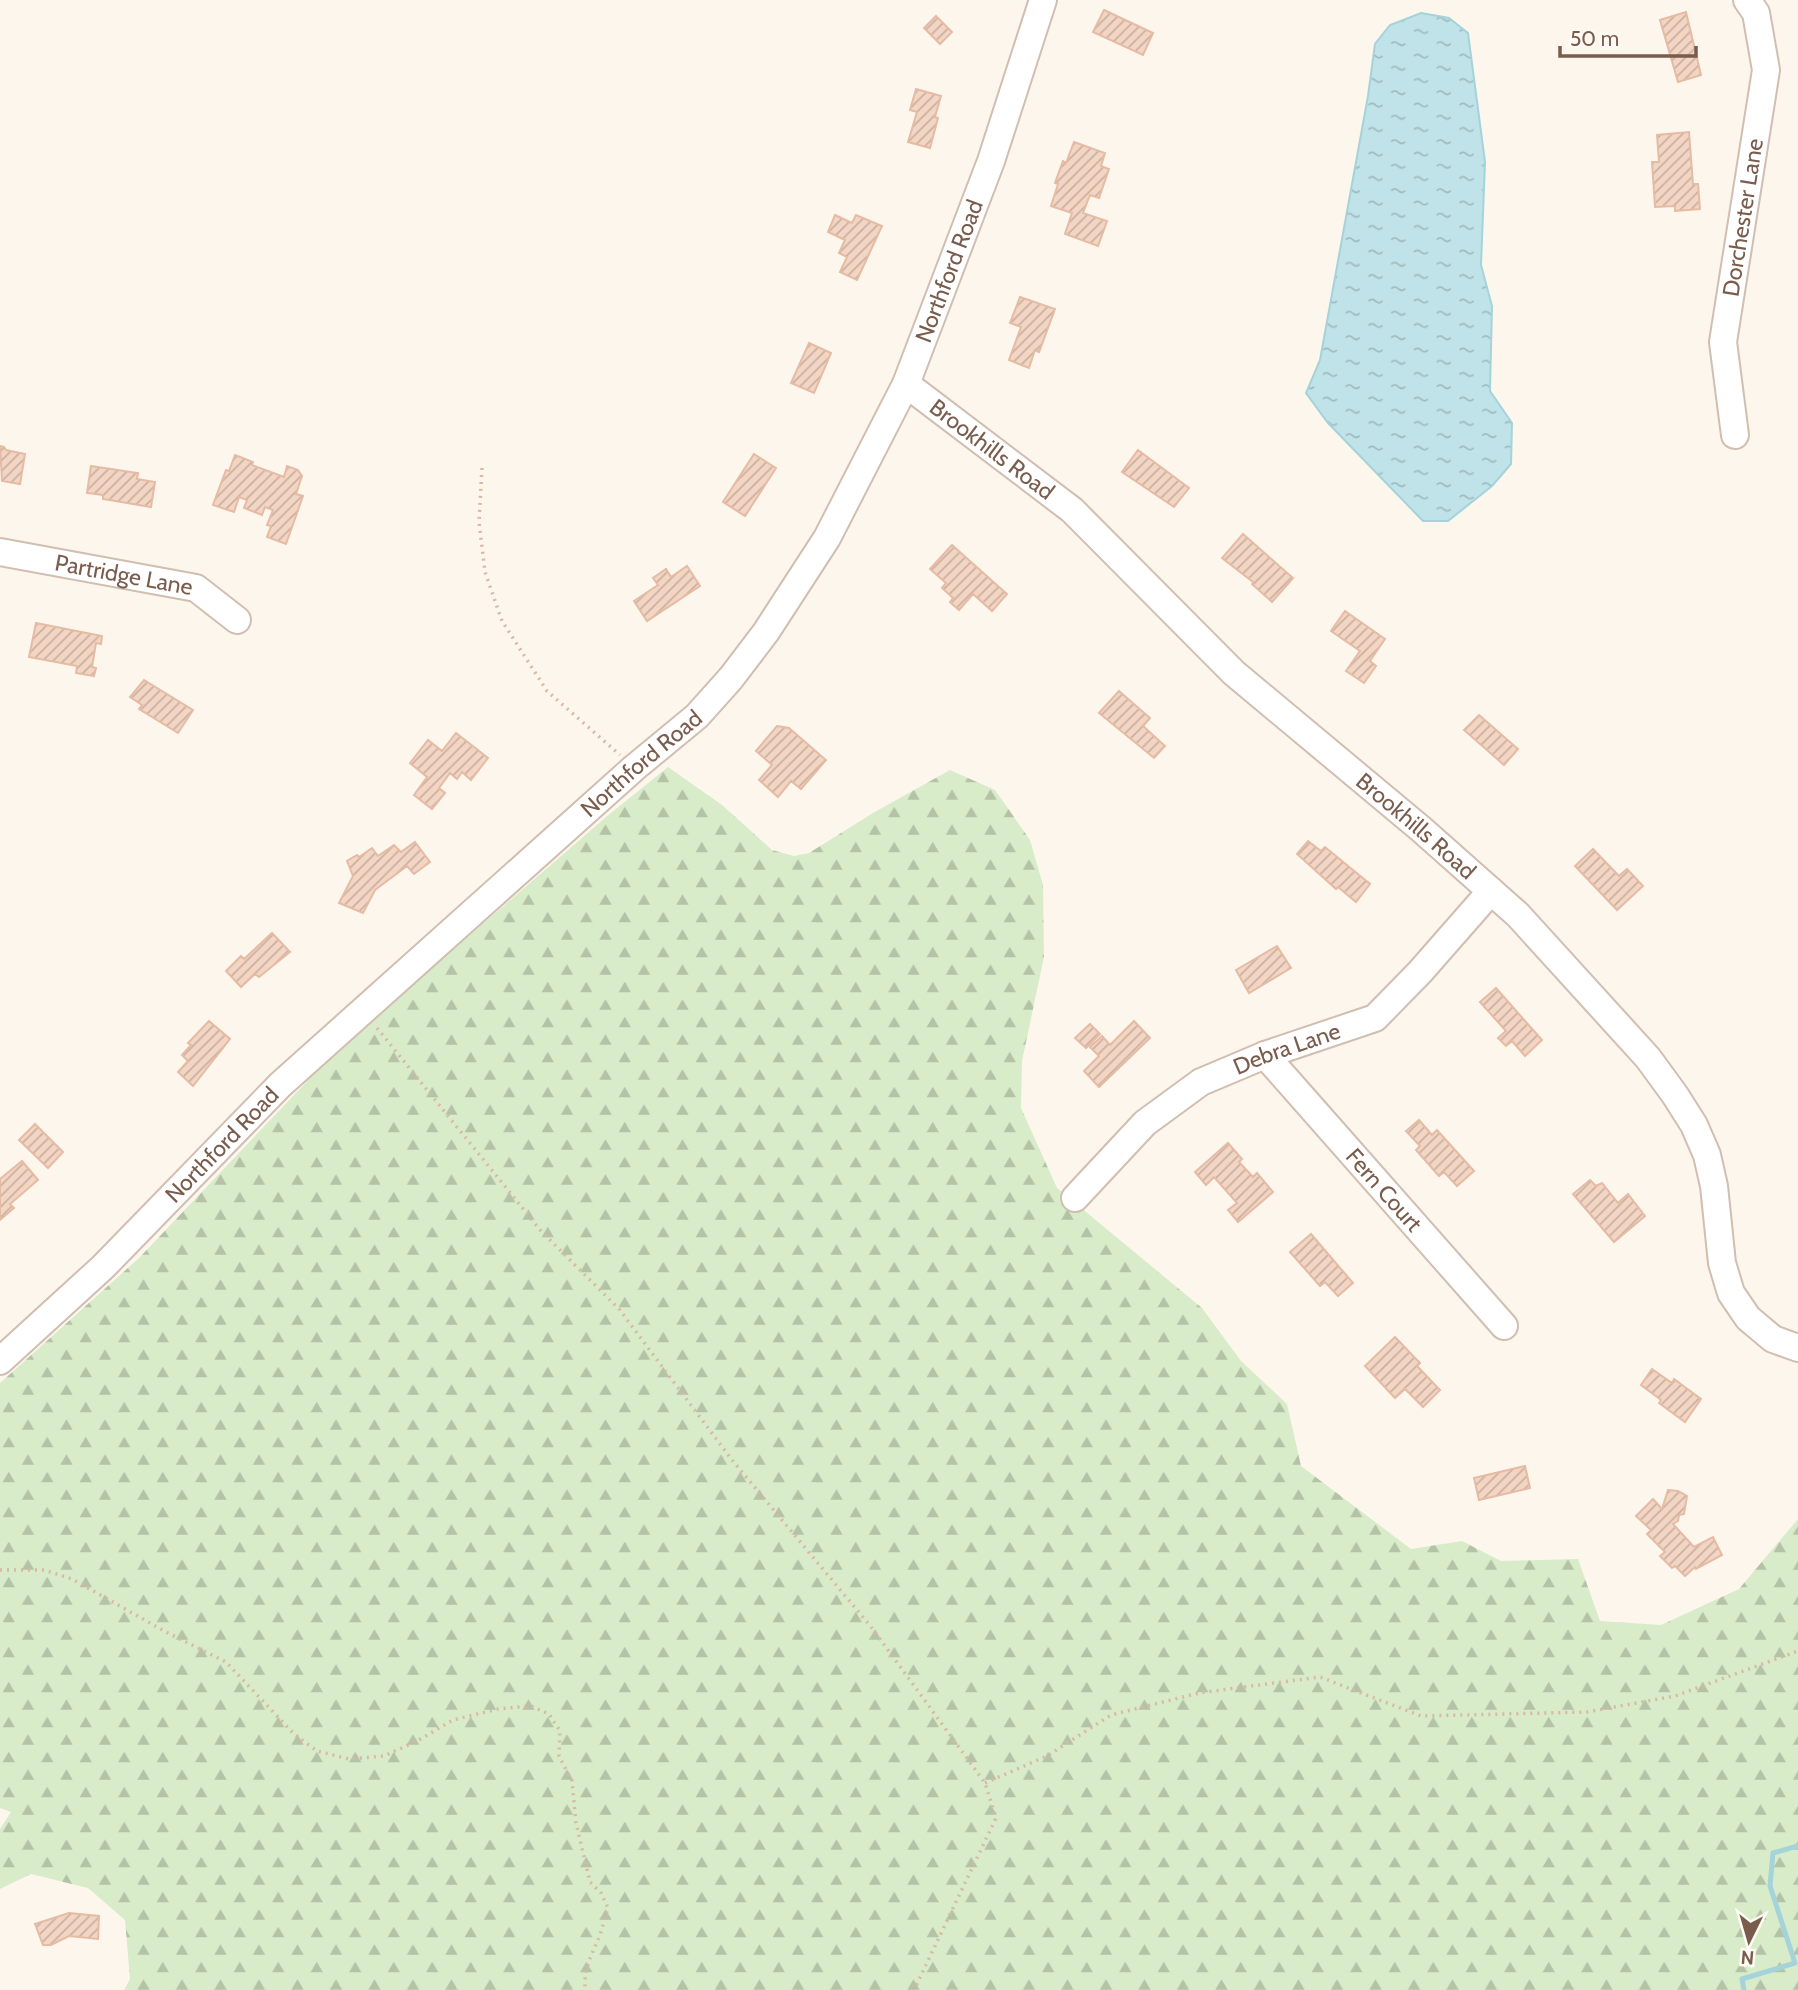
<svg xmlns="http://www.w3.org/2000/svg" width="1798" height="1990" viewBox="0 0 1798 1990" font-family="Cabin,sans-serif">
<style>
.forest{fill:url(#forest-firs)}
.water{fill:url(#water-ripples);stroke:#a5d3da;stroke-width:2}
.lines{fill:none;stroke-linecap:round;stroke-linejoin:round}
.stream{stroke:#a5d3da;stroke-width:5}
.building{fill:url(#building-hatch);stroke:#e6bba3;stroke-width:2}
.minor-casing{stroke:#d1beb0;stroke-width:30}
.path{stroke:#d9b8a5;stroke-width:3.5;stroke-dasharray:2 5;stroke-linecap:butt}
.minor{stroke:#fff;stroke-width:26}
.labels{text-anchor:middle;stroke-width:5;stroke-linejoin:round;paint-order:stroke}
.street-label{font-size:23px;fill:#7a5c4d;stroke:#fffaf3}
</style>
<defs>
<pattern id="forest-firs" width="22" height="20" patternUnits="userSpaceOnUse" patternTransform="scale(1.75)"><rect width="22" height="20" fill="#d8ecc9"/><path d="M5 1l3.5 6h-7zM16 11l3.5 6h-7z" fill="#b4c2a5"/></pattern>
<pattern id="water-ripples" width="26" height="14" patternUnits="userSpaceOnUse" patternTransform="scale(1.75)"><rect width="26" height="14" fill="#bfe3e8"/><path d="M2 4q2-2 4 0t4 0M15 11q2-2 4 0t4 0" fill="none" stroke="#a0bbbe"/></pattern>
<pattern id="building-hatch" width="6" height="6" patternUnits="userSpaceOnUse" patternTransform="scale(1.75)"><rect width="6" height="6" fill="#f3d5c3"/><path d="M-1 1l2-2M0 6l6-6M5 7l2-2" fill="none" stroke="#cab0a1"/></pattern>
</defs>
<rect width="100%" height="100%" fill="#fdf6ec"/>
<path class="forest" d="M668,767L722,805L772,850L794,856L809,853L873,813L950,770L995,790L1030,840L1043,885L1044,957L1022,1061L1021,1108L1057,1188L1202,1308L1241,1361L1287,1404L1301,1466L1411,1549L1462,1541L1501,1561L1578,1559L1600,1621L1661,1625L1739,1589L1798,1519V1990H124L130,1979L125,1920L88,1888L31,1874L0,1889V1829L11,1812L0,1808V1383L139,1258L334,1053L606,817Z"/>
<path class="water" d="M1421,13L1449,18L1468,33L1485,162L1481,265L1492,306L1490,391L1512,423L1511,464L1492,486L1448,521H1423L1328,423L1306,393L1320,360L1368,96L1375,44L1390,25Z"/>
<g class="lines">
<path class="stream" d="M1744,1990L1742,1979L1795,1963L1770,1886L1773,1853L1798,1846"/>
</g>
<path class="building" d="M1104,10L1153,33L1143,55L1093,32Z
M1686,12L1701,75L1678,82L1660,20Z
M936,16L952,32L940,44L924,28Z
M916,89L941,96L935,117L938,118L930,148L908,142L917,112L910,110Z
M1689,132L1693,184H1698L1700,209L1675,211V206L1655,207L1652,162H1659L1657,135Z
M1074,142L1105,153L1101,166L1109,169L1099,198L1090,195L1083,213L1107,221L1098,246L1065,234L1072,213L1051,206L1058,184L1055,183L1063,161L1066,163Z
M835,215L852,223L856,215L882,226L857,280L840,272L847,257L839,253L845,240L828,232Z
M1020,297L1055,309L1039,352L1035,350L1029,368L1009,360L1021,327L1010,323Z
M809,343L831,353L814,393L791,383Z
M0,446L4,447L6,450L25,454L20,484L2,481Z
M1138,450L1189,488L1174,507L1122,472Z
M754,454L776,468L745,516L723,502Z
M235,455L253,462L252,465L284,477L287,466L298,470L302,476L296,494L303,496L286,544L267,537L271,526L267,525L273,510L265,507L262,515L244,508L247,500L239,497L234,512L213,505L226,470L229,471Z
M91,466L138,473L137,479L155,482L151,507L103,499V495L87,493Z
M1243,534L1293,578L1272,602L1252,584L1253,582L1222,558Z
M952,545L1007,594L992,611L973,594L959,610L950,602L953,598L942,588L946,583L930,569Z
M687,566L700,586L647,621L634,601L658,585L653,578L666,569L671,577Z
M1345,611L1385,639L1370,661L1376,666L1364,683L1346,671L1360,651L1331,631Z
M36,623L102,636L101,644L96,643L92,667L96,668L94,676L76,673L77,666L29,657Z
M144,680L193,710L178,733L139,709L142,705L130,697Z
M1119,691L1150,718L1143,726L1165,746L1154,758L1099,713Z
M1479,715L1518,749L1504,765L1464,730Z
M777,726L789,728L826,760L801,789L791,781L778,797L759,780L772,765L756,751Z
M456,733L488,758L471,780L462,772L457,779L450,773L439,788L445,793L432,809L414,795L427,777L410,763L428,740L442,751Z
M1308,841L1321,851L1325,847L1370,884L1356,902L1338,887L1336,889L1297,854Z
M415,842L430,862L414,874L407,866L375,890L363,913L339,903L353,876L347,861L357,855L359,857L372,848L378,856L394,845L401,852Z
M1593,849L1619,876L1627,869L1643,886L1617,910L1575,866Z
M272,933L290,952L259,977L255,974L241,987L226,971L241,956L244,959Z
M1277,946L1291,968L1249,993L1236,970Z
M1496,988L1542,1040L1525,1056L1512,1041L1506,1046L1498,1038L1506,1031L1480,1002Z
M209,1021L230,1039L193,1086L178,1072L188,1061L182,1055L191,1045L188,1043Z
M1134,1021L1150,1038L1099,1087L1084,1071L1099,1056L1090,1047L1102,1036L1110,1045Z
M1090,1024L1100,1034L1086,1048L1075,1038Z
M1419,1120L1432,1135L1437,1130L1474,1171L1457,1186L1444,1172L1439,1176L1416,1150L1420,1146L1406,1131Z
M35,1124L63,1152L48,1168L19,1140Z
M1228,1143L1242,1159L1239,1162L1253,1177L1257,1173L1273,1192L1238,1222L1228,1210L1237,1203L1214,1177L1206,1185L1195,1172Z
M22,1161L38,1180L10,1204L14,1208L0,1220V1179Z
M1590,1180L1596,1186L1602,1183L1618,1203L1628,1194L1645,1216L1614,1242L1573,1194Z
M1311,1234L1353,1283L1338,1296L1325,1282L1320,1286L1290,1252Z
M1395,1337L1420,1363L1417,1366L1440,1390L1423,1407L1405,1389L1395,1398L1365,1366Z
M1652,1369L1672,1383L1674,1379L1701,1399L1685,1422L1659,1403L1661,1400L1641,1385Z
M1525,1466L1530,1488L1479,1500L1474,1478Z
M1668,1490L1678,1491L1687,1496L1684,1514L1679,1515L1678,1521L1673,1524L1694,1547L1713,1537L1722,1555L1696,1569L1695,1567L1685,1576L1675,1566L1672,1568L1660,1556L1665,1552L1647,1534L1651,1530L1636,1516L1653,1499L1662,1509Z
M69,1913L99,1916L98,1939L69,1936L51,1945H43L35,1924Z"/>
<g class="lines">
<defs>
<g id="minor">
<path id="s1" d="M906,384L1072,510L1234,673L1421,829L1518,915L1648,1058L1675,1095L1694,1125L1707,1155L1714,1186L1722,1263L1731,1293L1748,1318L1773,1339L1798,1348"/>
<path id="s2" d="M1735,435L1723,342L1766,70L1756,13L1747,0"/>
<path id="s3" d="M0,552L196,588L237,620"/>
<path id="s4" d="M1265,1055L1504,1326"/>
<path id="s5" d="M1075,1198L1145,1123L1201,1082L1265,1055L1375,1018L1420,972L1491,891"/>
<path id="s6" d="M0,1361L103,1267L280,1085L634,768L697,716L731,678L766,632L827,538L906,384L991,161L1043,0"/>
</g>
</defs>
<use href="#minor" class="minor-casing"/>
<path class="path" d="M482,468L479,522L485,572L502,621L547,691L620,755
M377,1028L541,1231L619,1309L732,1460L872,1628L985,1783L996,1818L914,1990
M0,1570H44L72,1579L166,1632L226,1662L294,1734L317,1751L349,1759L384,1756L417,1741L453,1720L498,1709L531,1706L549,1714L560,1731L559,1756L572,1781L576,1823L590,1882L601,1893L608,1908C605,1917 603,1926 600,1935C591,1957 584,1966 585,1990
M985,1783L1047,1756L1111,1715L1199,1693L1320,1677L1421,1716L1587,1712L1675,1696L1798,1651"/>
<use href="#minor" class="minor"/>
</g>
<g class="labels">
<g class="street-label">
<text dy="8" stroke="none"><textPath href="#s2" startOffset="220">Dorchester Lane</textPath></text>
<text dy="8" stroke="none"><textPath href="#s6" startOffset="1465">Northford Road</textPath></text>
<text dy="8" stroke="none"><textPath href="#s1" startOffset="108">Brookhills Road</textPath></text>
<text dy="8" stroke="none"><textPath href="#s3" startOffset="126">Partridge Lane</textPath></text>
<text dy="8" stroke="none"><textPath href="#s6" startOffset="877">Northford Road</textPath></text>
<text dy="8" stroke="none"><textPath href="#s1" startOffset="676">Brookhills Road</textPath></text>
<text dy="8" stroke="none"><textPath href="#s5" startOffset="264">Debra Lane</textPath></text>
<text dy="8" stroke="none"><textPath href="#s6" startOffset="310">Northford Road</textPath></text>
<text dy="8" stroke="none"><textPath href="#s4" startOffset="180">Fern Court</textPath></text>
</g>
</g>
<g transform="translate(1749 1941) rotate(185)" stroke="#fffaf3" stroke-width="5" paint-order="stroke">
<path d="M0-5L12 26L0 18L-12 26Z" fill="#7a5c4d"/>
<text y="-10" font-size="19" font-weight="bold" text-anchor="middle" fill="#7a5c4d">N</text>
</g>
<path d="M1560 46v10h136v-10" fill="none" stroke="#7a5c4d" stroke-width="3.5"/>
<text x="1570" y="46" font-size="21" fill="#7a5c4d" stroke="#fffaf3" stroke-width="5" paint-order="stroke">50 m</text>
</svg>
